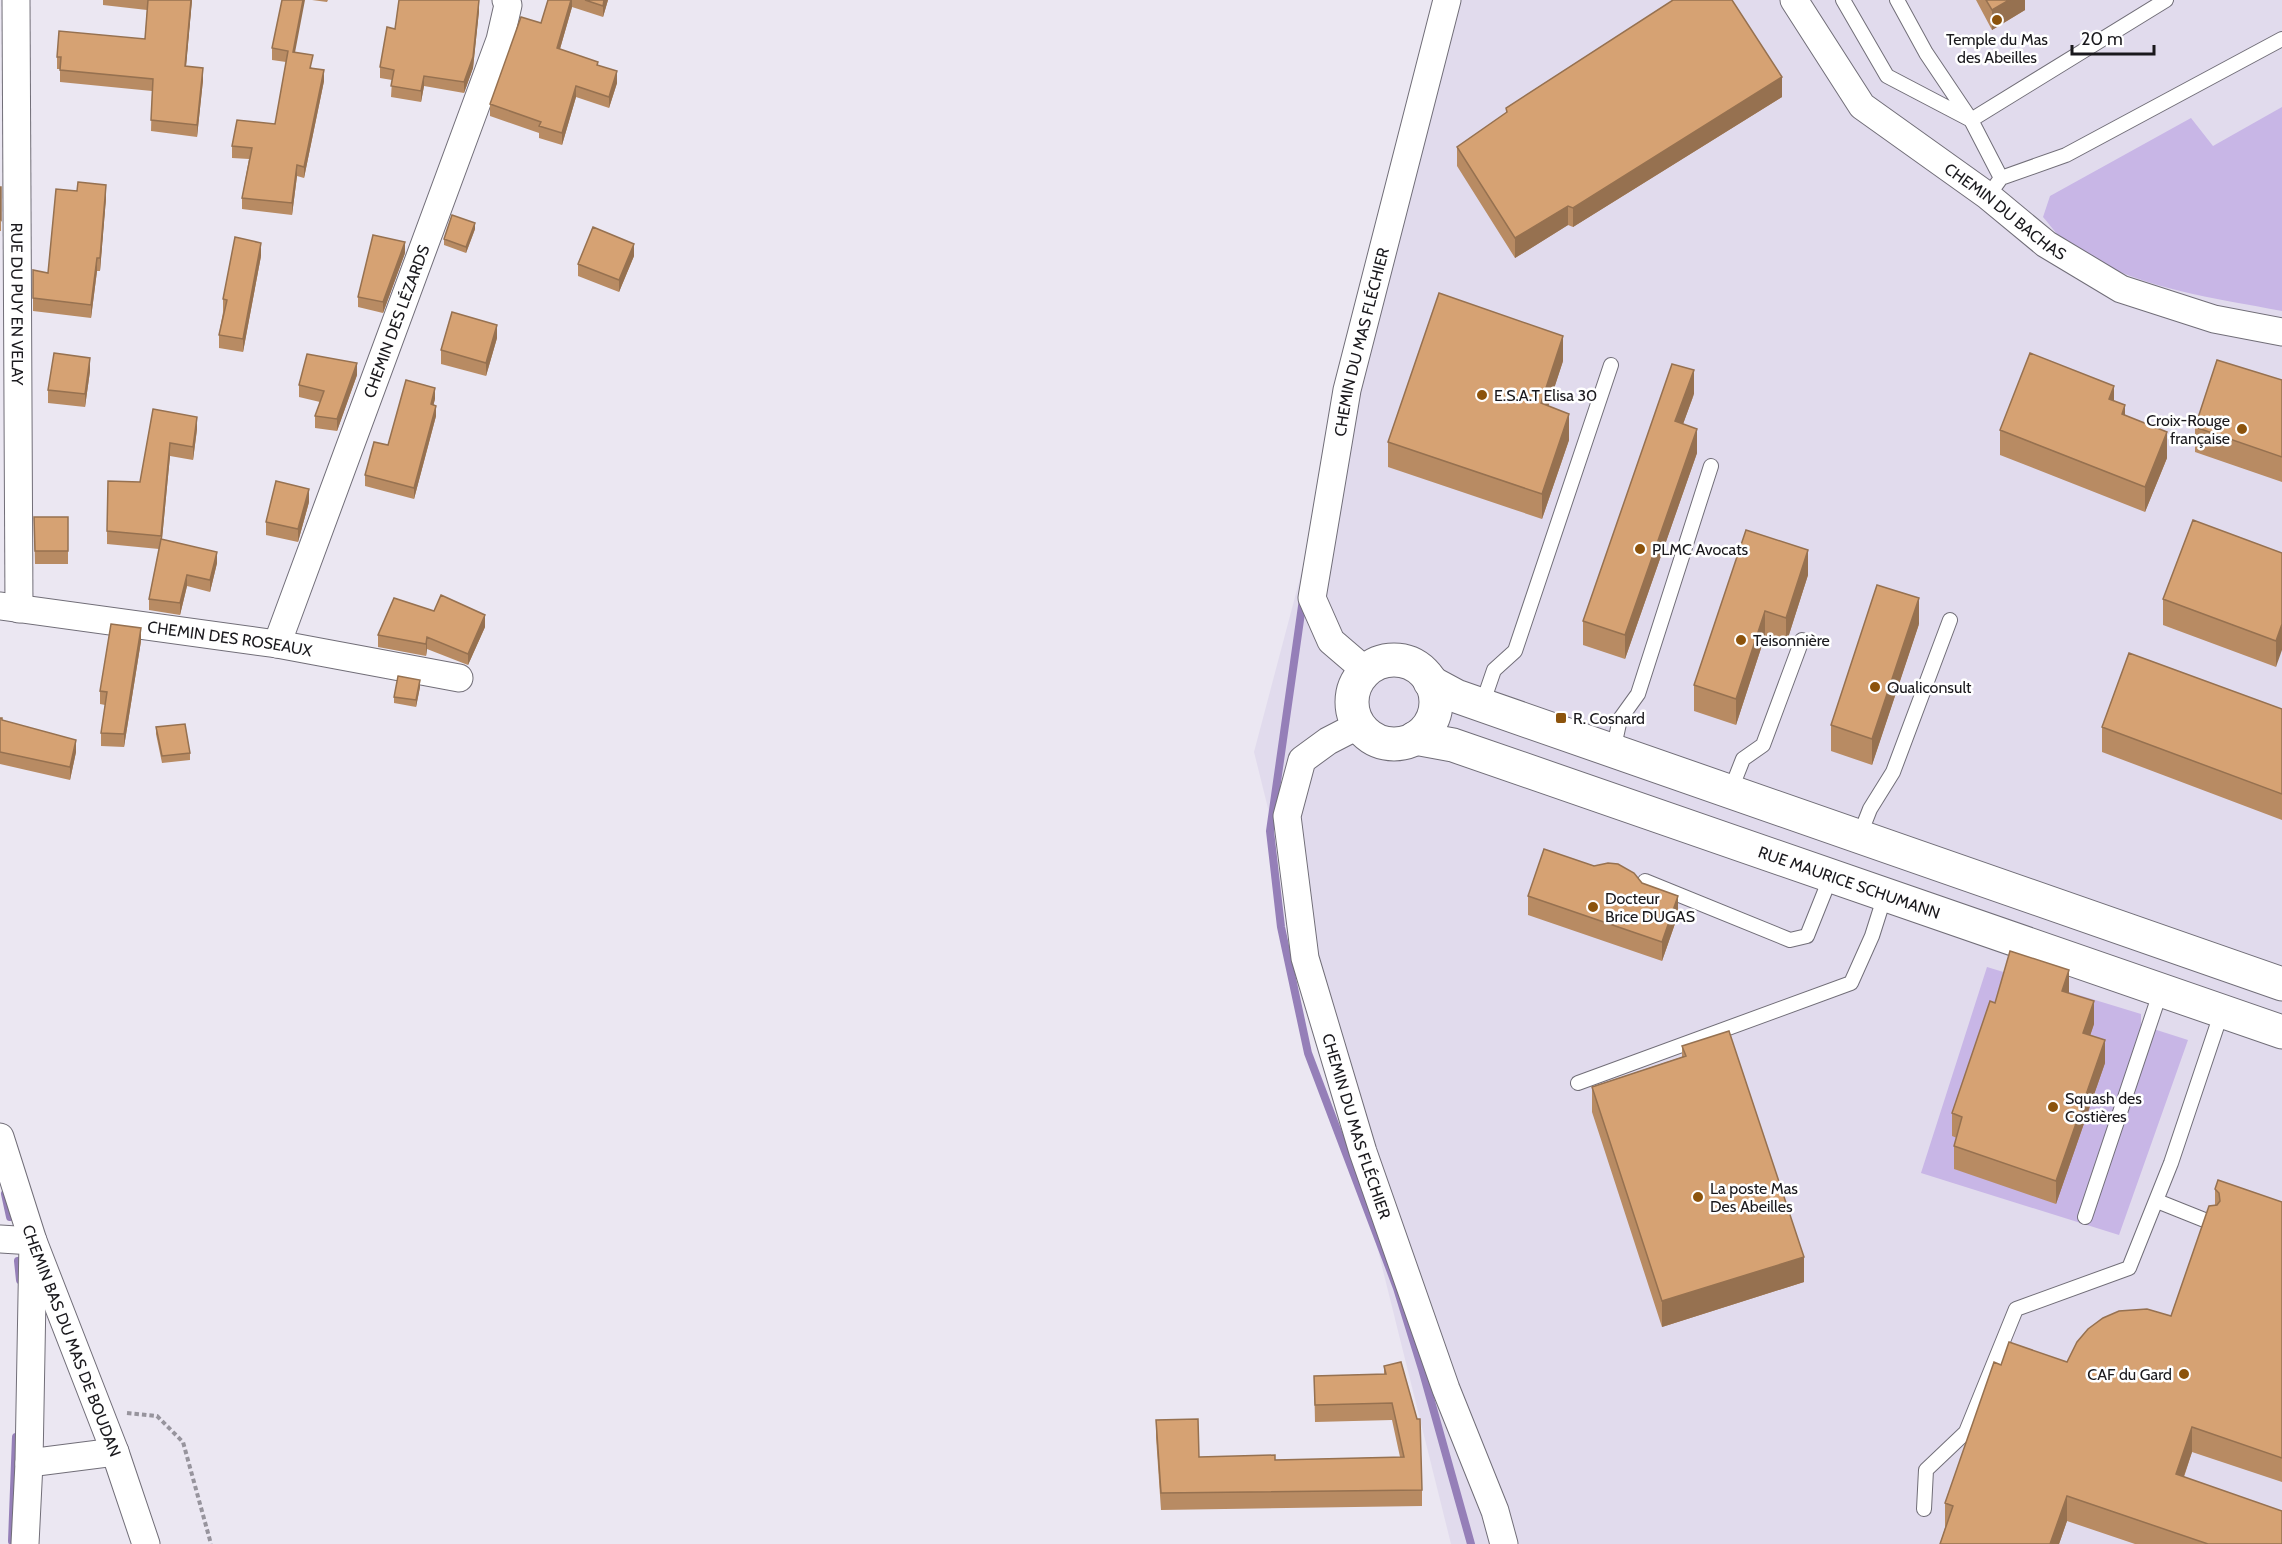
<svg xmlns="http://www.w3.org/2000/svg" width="2282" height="1544" viewBox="0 0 2282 1544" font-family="Cabin,sans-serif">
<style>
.built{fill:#e1dbed}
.green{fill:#c8b6e6}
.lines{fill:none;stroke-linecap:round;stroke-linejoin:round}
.stream{stroke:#957fb8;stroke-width:8}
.service-casing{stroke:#716e78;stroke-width:16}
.minor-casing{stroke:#716e78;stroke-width:29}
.secondary-casing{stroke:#716e78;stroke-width:35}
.path{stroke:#97949d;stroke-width:4;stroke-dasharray:4.5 3;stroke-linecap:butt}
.service{stroke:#fff;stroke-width:14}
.minor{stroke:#fff;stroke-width:27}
.secondary{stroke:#fff;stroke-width:33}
.wall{fill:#b88b63}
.shaded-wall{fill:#967150}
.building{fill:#d6a273;stroke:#967150;stroke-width:1.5}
.poi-dot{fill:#8c530c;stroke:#fff;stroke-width:2}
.labels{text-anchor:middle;stroke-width:5;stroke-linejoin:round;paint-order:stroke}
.poi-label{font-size:16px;fill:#1a191d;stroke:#fff;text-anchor:start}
.street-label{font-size:16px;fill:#1a191d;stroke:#fff}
</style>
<rect width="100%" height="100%" fill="#ebe7f2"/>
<path class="built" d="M1453,0H2282V1544H1451L1254,752Z"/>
<path class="green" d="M2282,107V311C2210,297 2130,288 2068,244C2059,238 2051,226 2043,217L2050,196L2191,118L2213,146Z
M1987,967L2141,1014V1025L2188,1040L2119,1235L1921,1173Z"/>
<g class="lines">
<path class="stream" d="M1303,599L1270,831L1281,927L1308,1053L1397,1288L1422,1369L1471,1544
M5,1194L10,1217
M18,1261L20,1280
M12,1541L16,1437"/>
<defs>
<path id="service" d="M1843,0L1887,76L1971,120L2166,0
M1897,0L1926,53L1971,120L2001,178
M1988,196L2001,178L2066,155L2282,39
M1482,705L1494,670L1515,651L1611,365
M1613,751L1620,719L1638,694L1711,466
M1730,792L1743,759L1763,745L1802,640
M1859,837L1870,809L1893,772L1950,620
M1645,881L1790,940L1807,936L1831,876
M1578,1083L1851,983L1872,936L1885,895
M2157,1201L2212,1223
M2085,1217L2161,990
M1924,1509L1926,1470L1966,1432L2016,1309L2129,1268L2171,1163L2222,1011"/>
<g id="minor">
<path id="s1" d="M16,0L19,609"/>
<path id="s2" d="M1794,0L1862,106L1988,196L2046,244L2121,289L2214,319L2282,332"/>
<path id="s3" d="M1,606L277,644L459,678"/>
<path id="s4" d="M277,644L500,40L508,5L506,0"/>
<path id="s5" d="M1366,671L1331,641L1312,598L1347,390L1447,0"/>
<path id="s6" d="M1359,725L1328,741L1302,760L1287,816L1305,958L1363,1152L1446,1389L1495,1511L1504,1544"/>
<path id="s7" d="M0,1137L33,1241L115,1452L146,1544"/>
<path d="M0,1239L33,1241L29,1463L25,1544"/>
<path d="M29,1463L115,1452"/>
</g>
<g id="secondary">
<circle cx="1394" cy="702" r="42"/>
<path d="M1430,682L1456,696L2282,984"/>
<path id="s8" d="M1415,738L1453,745L2282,1032"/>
</g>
</defs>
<use href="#service" class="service-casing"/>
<use href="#minor" class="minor-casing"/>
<use href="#secondary" class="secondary-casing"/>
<path class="path" d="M127,1413L157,1416L183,1442L211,1544"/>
<use href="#service" class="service"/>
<use href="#minor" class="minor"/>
<use href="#secondary" class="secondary"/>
</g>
<path class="wall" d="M103,0H192L186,66L203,80L197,137L151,131L152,91L60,82V69H57V57L145,39L147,10L103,5Z
M312,0H328L327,2Z
M548,0H608L603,17L572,7L560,49L598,65L617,83L609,108L576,97L562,145L539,138V133L490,116V104L541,23Z
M1976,0H2025V10L1992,30Z
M479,11L473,68L464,93L424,86L421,102L391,97L392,80L380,78V67L395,29Z
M272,48L295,52L312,68L324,81L304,178L297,176L292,215L242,209V198L249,159L232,158V146L275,124L286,62L272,60Z
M1782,97L1573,227L1568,225L1515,258L1457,166V147L1506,113V108Z
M0,187H1V231H0Z
M106,198L100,271H97L91,318L33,311V270L48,273Z
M475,229L466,253L444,245V239Z
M405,253L383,313L358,307V297Z
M261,256L243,352L219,348V335L223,312V299Z
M634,256L619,292L578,276V264Z
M497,338L486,376L441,364V350Z
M1563,361L1548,406L1569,440L1542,519L1388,467V442Z
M90,371L85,407L48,403V390Z
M357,375L337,431L315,428V416L320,402L299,397V385Z
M2282,380V482L2195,452V427Z
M1694,394L1683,424L1697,453L1625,659L1583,645V621Z
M435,399L433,405L436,416L414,499L365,486V475L388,445Z
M2114,401L2125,416L2167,458L2145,512L2000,455V430Z
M153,409L197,429L193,460L170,456L162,539L217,563L210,592L187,586L180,615L149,610V599L159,549L107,544V531L140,482Z
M309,502L298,542L266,535V522Z
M34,517H68V564H35Z
M1808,550V575L1786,644L1765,636L1736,725L1694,711V685Z
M2282,553L2276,667L2163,625V599Z
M434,611L485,627L468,665L427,649L426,656L378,647V635Z
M1919,624L1872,765L1831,751V725Z
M141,641L124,747L101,746V733L105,705L100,704V691Z
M420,687L416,707L394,703V697Z
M2282,709V820L2102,752V727Z
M0,718L2,720L76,752L70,780L0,764Z
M156,727L190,753V760L162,763L156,734Z
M1594,866L1642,883L1678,915L1662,961L1528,915V896Z
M2069,993L2094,1024L2090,1036L2105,1063L2056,1204L1954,1169V1146L1957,1138L1952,1136V1113L1995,1003Z
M1682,1046L1804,1282L1662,1327L1592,1112V1087L1682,1057Z
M2215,1189L2282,1202V1482L2192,1452L2184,1477L2282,1544H2135L2067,1521L2059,1544H1940L1945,1528V1503L2001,1365L2067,1362L2171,1316L2215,1206Z
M1384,1366L1422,1490V1506L1161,1510L1156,1437V1420L1199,1457L1275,1460L1400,1457L1392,1420L1315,1422L1314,1376L1384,1374Z"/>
<path class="shaded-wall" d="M191,0H192L185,78V66Z
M303,0H305L293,63V52Z
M479,0V11L473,68L464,93V82Z
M571,0H572V7L557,59V48Z
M604,0H608L603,17V6Z
M2009,0H2025V10L1992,30V10Z
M203,68V80L197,137V125Z
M324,70V81L304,178V167Z
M617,71V83L609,108V97Z
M424,76V86L421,102V91Z
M1782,77V97L1573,227V208Z
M576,86V97L562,145V133Z
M297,165V176L292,215V203Z
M106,185V198L100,271V258Z
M1568,206V225L1515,258V238Z
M475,223V229L466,253V247Z
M405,242V253L383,313V302Z
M261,243V256L243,352V339Z
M634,244V256L619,292V280Z
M97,258V271L91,318V305Z
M497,325V338L486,376V363Z
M1563,336V361L1541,429V403Z
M90,358V371L85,407V394Z
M357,363V375L337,431V419Z
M1694,370V394L1675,446V421Z
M2114,386V411L2109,399Z
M435,388V399L431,415V404Z
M2125,405V431L2122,414Z
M436,406V416L414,499V488Z
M1569,414V440L1542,519V494Z
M197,417V429L193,460V447Z
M1697,429V453L1625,659V635Z
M2167,432V458L2145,512V487Z
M170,443V456L161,549V536Z
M309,489V502L298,542V529Z
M1808,550V575L1786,644V618Z
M217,552V563L210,592V580Z
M187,575V586L180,615V603Z
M1919,598V624L1872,765V739Z
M1765,611V636L1736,725V699Z
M485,615V627L468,665V654Z
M2282,624V650L2276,667V641Z
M141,628V641L124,747V734Z
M427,637V649L426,656V644Z
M420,680V687L416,707V700Z
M76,740V752L70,780V767Z
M1678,896V915L1662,961V942Z
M2069,970V993L2062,991Z
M2094,1001V1024L2083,1056V1033Z
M2105,1040V1063L2056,1204V1181Z
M1804,1257V1282L1662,1327V1301Z
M2192,1427V1452L2176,1499V1474Z
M2067,1496V1521L2059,1544H2050Z"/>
<path class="building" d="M148,0H191L185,66L203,68L197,125L151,120L153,79L60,70L61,57H57L59,31L145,39Z
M282,0H303L293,52L313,55L310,68L324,70L304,167L297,165L292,203L242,198L252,148L232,146L237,120L275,124L288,51L272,48Z
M399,0H479L473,57L464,82L424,76L421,91L391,86L394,70L380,67L387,27L395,29Z
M548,0H571L557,48L598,62L597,65L617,71L609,97L576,86L562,133L539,126L541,122L490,104L521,17L541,23Z
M585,0H604L603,6Z
M1673,0H1732L1782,77L1573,208L1568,206L1515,238L1457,147L1507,112L1506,108Z
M1986,0H2009L1992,10Z
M78,182L106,185L100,258H97L91,305L33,298V270L48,273L56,189L77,191Z
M0,187H1V220L0,219Z
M452,215L475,223L466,247L444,239Z
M593,227L634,244L619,280L578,264Z
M373,235L405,242L383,302L358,297Z
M235,237L261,243L243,339L219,335L227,300L223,299Z
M1439,293L1563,336L1541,403L1569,414L1542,494L1388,442Z
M452,312L497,325L486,363L441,350Z
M54,353L90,358L85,394L48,390Z
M2030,353L2114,386L2109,399L2125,405L2122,414L2167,432L2145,487L2000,430Z
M307,354L357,363L337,419L315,416L324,391L299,385Z
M2217,360L2282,380V457L2195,427Z
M1672,364L1694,370L1675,421L1697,429L1625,635L1583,621Z
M406,380L435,388L431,404L436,406L414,488L365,475L374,442L388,445Z
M153,409L197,417L193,447L170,443L161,536L107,531L108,481L140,482Z
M276,481L309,489L298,529L266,522Z
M34,517H68V551H35Z
M2193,520L2282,553V624L2276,641L2163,599Z
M1746,530L1808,550L1786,618L1765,611L1736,699L1694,685Z
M161,539L217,552L210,580L187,575L180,603L149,599Z
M1877,585L1919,598L1872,739L1831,725Z
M441,595L485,615L468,654L427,637L426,644L378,635L394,598L434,611Z
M111,624L141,628L124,734L101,733L107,692L100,691Z
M2129,653L2282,709V794L2102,727Z
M398,676L420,680L416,700L394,697Z
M0,718H2V720L76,740L70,767L0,752Z
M185,724L190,753L162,756L156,727Z
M1544,849L1594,866L1608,863L1618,864L1634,873L1642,883L1678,896L1662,942L1528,896Z
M2010,951L2069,970L2062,991L2094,1001L2083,1033L2105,1040L2056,1181L1954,1146L1962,1117L1952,1113L1990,1001L1995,1003Z
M1729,1031L1804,1257L1662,1301L1592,1087L1686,1056L1682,1046Z
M2218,1180L2282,1202V1458L2192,1427L2176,1474L2282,1511V1544H2208L2067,1496L2050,1544H1940L1953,1506L1945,1503L1994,1362L2001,1365L2009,1342L2067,1362L2077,1342L2088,1329L2103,1318L2119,1311L2147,1309L2171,1316L2209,1206L2217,1205L2220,1201L2219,1193L2215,1189Z
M1401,1362L1417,1419H1420L1422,1490L1161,1493L1156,1420L1198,1419L1199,1457L1275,1455V1460L1404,1457L1392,1403L1315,1405L1314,1376L1386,1374L1384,1366Z"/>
<g class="poi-dot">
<circle cx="1997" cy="20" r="6"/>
<circle cx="1482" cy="395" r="6"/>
<circle cx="2242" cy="429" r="6"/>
<circle cx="1640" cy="549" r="6"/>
<circle cx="1741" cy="640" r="6"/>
<circle cx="1875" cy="687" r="6"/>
<rect x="1555" y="712" width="12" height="12" rx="3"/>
<circle cx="1593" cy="907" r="6"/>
<circle cx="2053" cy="1107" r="6"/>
<circle cx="1698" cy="1197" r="6"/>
<circle cx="2184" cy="1374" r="6"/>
</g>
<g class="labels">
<g class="poi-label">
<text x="1997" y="45" text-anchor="middle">Temple du Mas<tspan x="1997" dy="18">des Abeilles</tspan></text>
<text x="1494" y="401">E.S.A.T Elisa 30</text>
<text x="2230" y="426" text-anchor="end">Croix-Rouge<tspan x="2230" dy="18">française</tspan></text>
<text x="1652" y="555">PLMC Avocats</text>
<text x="1753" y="646">Teisonnière</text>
<text x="1887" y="693">Qualiconsult</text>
<text x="1573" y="724">R. Cosnard</text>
<text x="1605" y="904">Docteur<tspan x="1605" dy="18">Brice DUGAS</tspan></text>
<text x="2065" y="1104">Squash des<tspan x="2065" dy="18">Costières</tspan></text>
<text x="1710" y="1194">La poste Mas<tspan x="1710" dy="18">Des Abeilles</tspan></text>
<text x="2172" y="1380" text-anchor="end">CAF du Gard</text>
</g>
<g class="street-label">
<text dy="6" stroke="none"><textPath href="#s2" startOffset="304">CHEMIN DU BACHAS</textPath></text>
<text dy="6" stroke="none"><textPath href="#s1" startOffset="304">RUE DU PUY EN VELAY</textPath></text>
<text dy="6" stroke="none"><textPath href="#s4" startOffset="344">CHEMIN DES LÉZARDS</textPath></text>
<text dy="6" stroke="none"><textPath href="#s5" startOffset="354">CHEMIN DU MAS FLÉCHIER</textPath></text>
<text dy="6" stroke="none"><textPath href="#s3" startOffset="231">CHEMIN DES ROSEAUX</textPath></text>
<text dy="6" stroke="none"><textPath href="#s8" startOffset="458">RUE MAURICE SCHUMANN</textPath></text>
<text dy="6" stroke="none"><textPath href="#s6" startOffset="444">CHEMIN DU MAS FLÉCHIER</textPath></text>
<text dy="6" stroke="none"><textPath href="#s7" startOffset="216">CHEMIN BAS DU MAS DE BOUDAN</textPath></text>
</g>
</g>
<path d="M2072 45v9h82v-9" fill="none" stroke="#1a191d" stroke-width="3"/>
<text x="2081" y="45" font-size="18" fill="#1a191d" stroke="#ffffff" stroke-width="4.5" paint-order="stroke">20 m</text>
</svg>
